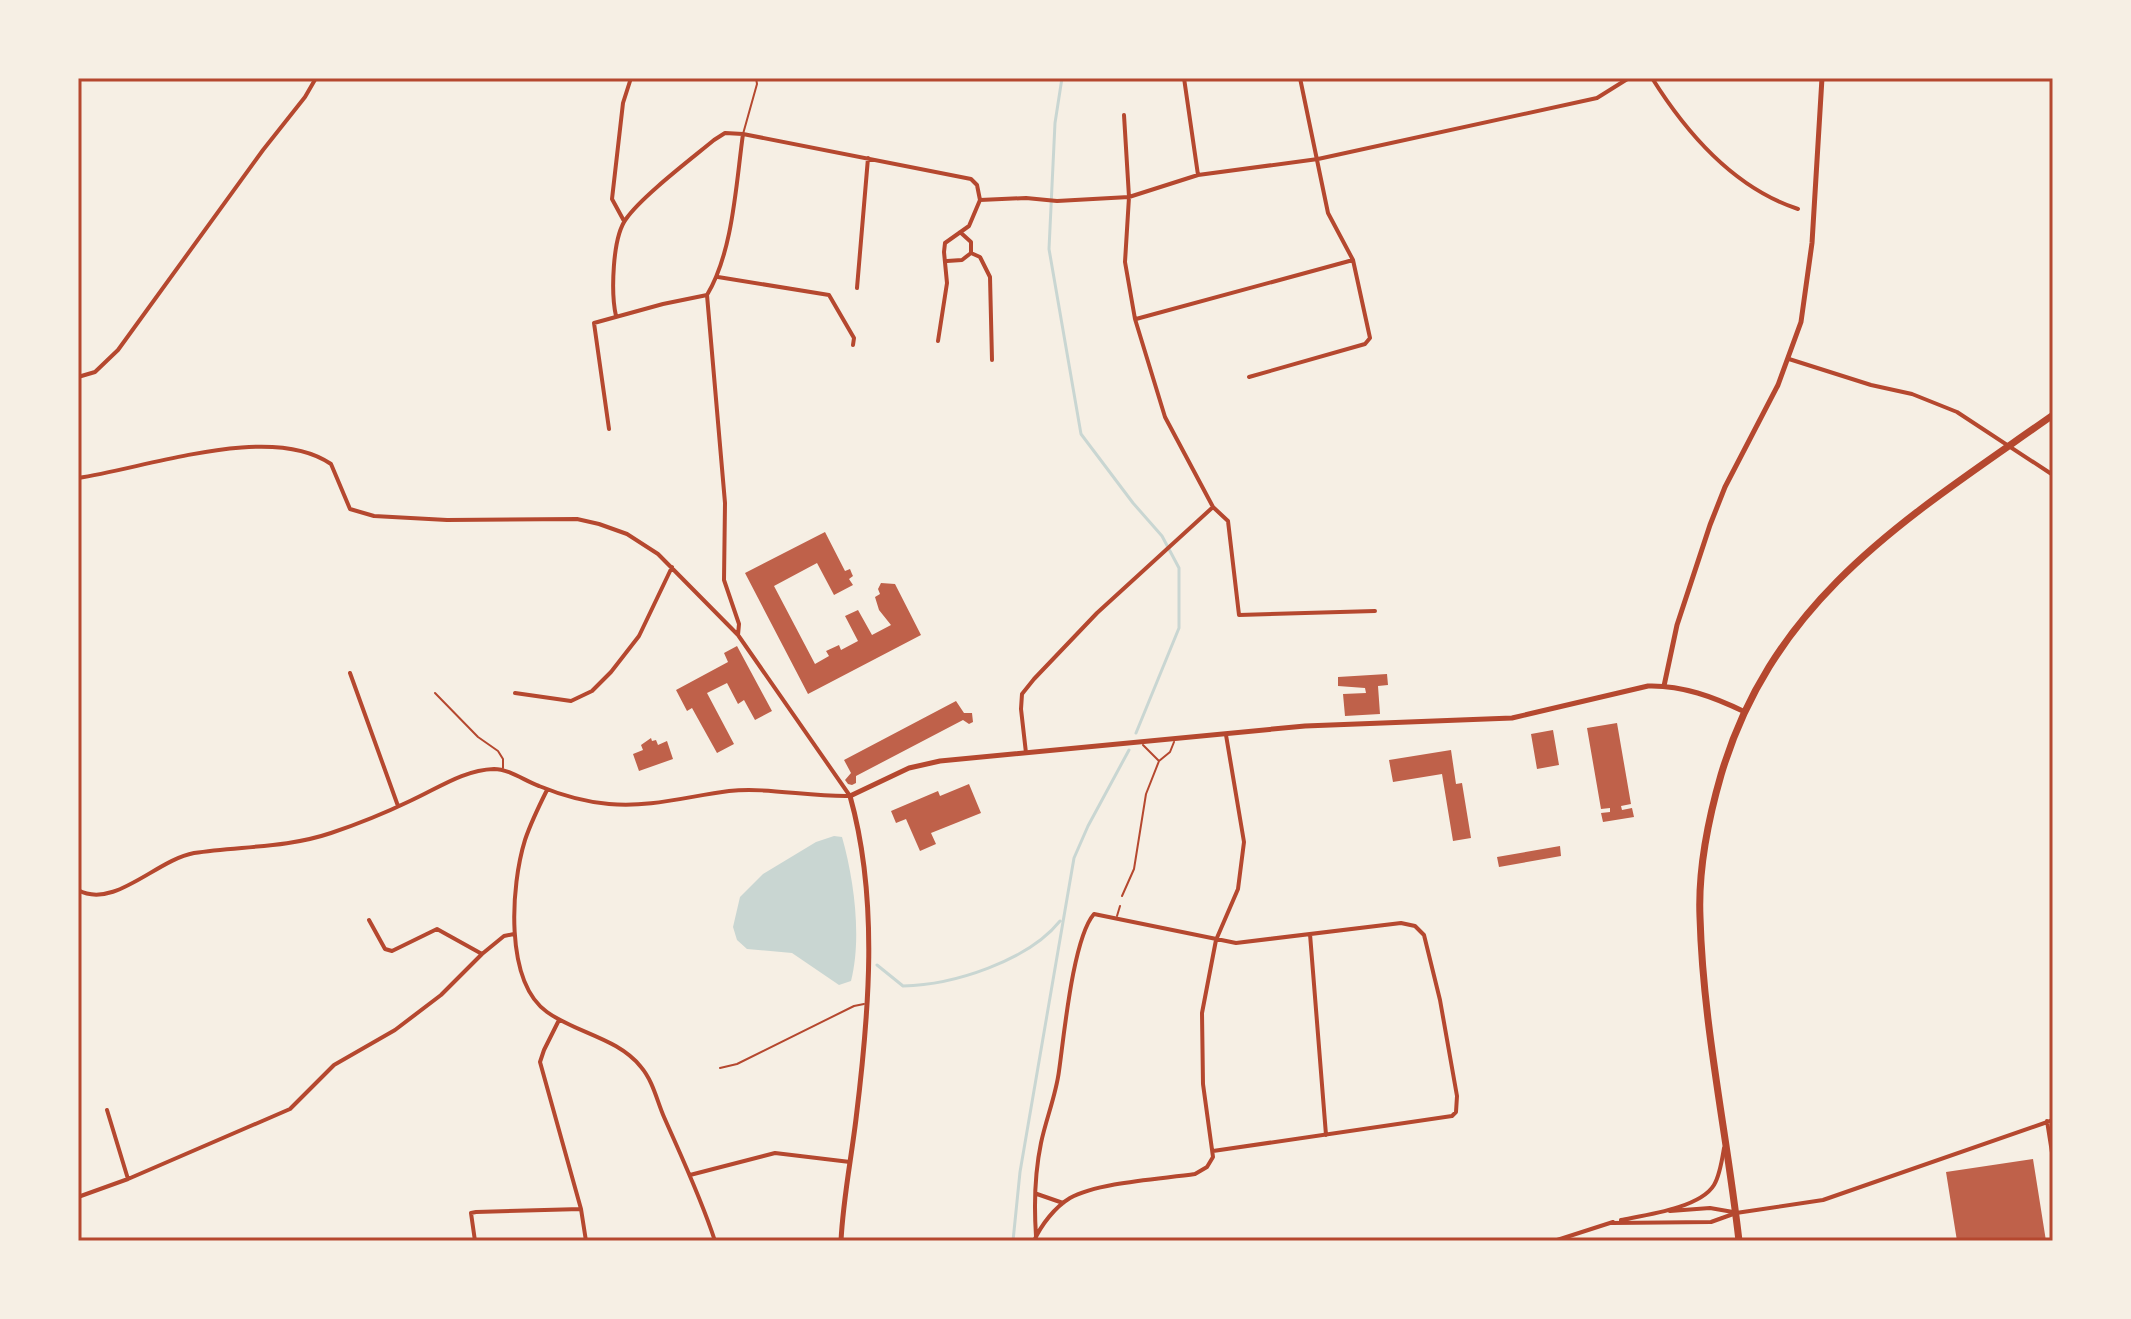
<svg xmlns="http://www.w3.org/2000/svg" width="2131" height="1319" viewBox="0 0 2131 1319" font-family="Mulish,sans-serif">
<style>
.water{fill:#c9d6d2}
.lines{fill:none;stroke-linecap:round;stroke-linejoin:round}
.stream{stroke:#c9d6d2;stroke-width:3}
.building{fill:#bf614a}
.service{stroke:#b5482f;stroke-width:2}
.minor{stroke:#b5482f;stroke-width:4}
.tertiary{stroke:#b5482f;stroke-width:5}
.primary{stroke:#b5482f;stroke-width:7}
.neatline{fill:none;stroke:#b5482f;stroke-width:3}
</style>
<rect width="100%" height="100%" fill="#f6efe4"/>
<path class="water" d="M834,836L842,837C854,879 862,938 851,981L839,985L792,953L747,949L737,940L733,927L740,897L763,874L816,842Z"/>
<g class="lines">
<path class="stream" d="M1062,78L1055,123L1049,249L1081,434L1133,503L1162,536L1179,568V628L1136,733
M877,965L903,986C953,985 1028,961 1060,921
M1013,1241L1020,1172L1074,858L1088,826L1129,750"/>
</g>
<path class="building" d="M825,532L845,571L850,569L852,574L853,576L849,579L853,585L834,595L817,563L774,586L815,664L829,656L826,651L839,645L841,650L858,641L845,616L858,610L872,635L891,625L879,610L875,597L880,594L878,589L881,583L895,584L921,635L808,694L745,573Z
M737,646L772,711L755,720L744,700L738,704L727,683L707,693L734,744L717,753L692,708L687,711L676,690L728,662L724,653Z
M1387,674L1388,685L1378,686L1380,714L1345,716L1343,694L1366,693L1365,688L1338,686V677Z
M956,701L964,713H972L973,722L969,724L963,720L856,776V783L852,785L848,784L845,780L851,773L844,760Z
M1617,723L1631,804L1621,806L1622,810L1632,808L1634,817L1603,822L1601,813L1610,812V808L1601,809L1587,728Z
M1553,730L1559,765L1537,769L1531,734Z
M651,738L652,741L656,740L658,745L667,741L673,759L639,771L633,754L643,750L641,745Z
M1451,750L1456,784L1462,783L1471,838L1453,841L1442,774L1393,782L1389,760Z
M969,784L981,813L931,833L936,844L920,851L906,819L896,823L891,811L938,791L940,796Z
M1560,846L1561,856L1499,867L1497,857Z
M2033,1159L2046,1241H1957L1946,1172Z"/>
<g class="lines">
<path class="service" d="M743,134L757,84L756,78
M435,693L478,737L498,751L503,759V768
M1159,761L1170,752L1174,742
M1122,896L1134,869L1146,794L1159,761L1143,745
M1117,916L1120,906
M720,1068L737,1064L854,1006L864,1004"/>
<path class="minor" d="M1184,78L1198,175
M1652,78C1687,134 1734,188 1798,209
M624,221L612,199L623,103L631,78
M971,253L980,257L990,277L992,360
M947,261L962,260L971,253V242L960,232
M718,277L829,295L854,338L853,345
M857,288L868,158
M616,316C611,294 612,238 626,219C641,197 691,159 714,140L725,133L743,134
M1136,319L1353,260
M938,341L947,283L944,252L945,243L969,226L980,200
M1789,359L1871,385L1912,394L1957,412L2053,475
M78,377L95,372L118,350L263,150L305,97L316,78
M1249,377L1365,344L1370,338L1353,260L1328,213L1300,78
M609,429L594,323L663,304L707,295
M78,478C147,468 271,422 331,464L350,509L374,516L447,520L577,519L599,524L627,534L658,554L738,635L850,796C809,797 768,787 729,791C689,796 650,808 609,804C585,802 561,795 539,786C525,781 509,769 494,769C463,770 437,789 410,801C385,813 358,824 331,833C287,848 240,846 194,853C156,860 114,910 78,890
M1213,507L1228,521L1239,615L1375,611
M738,635L739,624L724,580L725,503L707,295C733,252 736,184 743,134L971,179L977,185L980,200L1026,198L1057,201L1129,197L1198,175L1318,159L1597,98L1629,78
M350,673L398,806
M515,693L571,701L592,691L611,672L639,636L672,567
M1026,753L1021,709L1022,694L1034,679L1097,613L1213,507L1165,417L1135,319L1125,262L1129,197L1124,115
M547,790C539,806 531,822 525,840C511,885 504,981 547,1012C576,1033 618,1038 641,1067C653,1081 657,1101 664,1117C682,1158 701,1198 715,1241
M369,920L385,949L392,951L437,929L482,954
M1310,934L1326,1135
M559,1020L544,1050L540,1062L581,1209L586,1241
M107,1110L128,1179
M2047,1121L2053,1159
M690,1175L775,1153L850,1162
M1037,1194L1063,1203
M78,1197L128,1179L290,1109L334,1065L395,1030L441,995L482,954L504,936L514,934
M1670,1211L1710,1208L1733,1212
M1621,1220C1646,1215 1700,1208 1714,1185C1720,1175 1722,1160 1724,1148
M1612,1223L1711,1222L1736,1213L1823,1200L2053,1120
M1036,1236C1034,1206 1035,1172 1041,1143C1046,1119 1056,1095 1059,1071C1064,1036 1073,938 1094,914L1236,943L1401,923L1415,926L1424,935L1440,1000L1457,1096L1456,1112L1452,1116L1213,1151
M475,1241L471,1213L476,1212L581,1209
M1034,1241C1041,1225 1055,1207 1070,1198C1099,1182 1161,1179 1195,1174L1207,1167L1213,1157L1203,1084L1202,1013L1216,940L1238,889L1244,842L1226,735
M1554,1241L1613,1222"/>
<path class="tertiary" d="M1664,686L1677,625L1710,525L1725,487L1778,385L1801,322L1812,243L1822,78
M841,1241C843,1200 851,1160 856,1119C869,1014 879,899 850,796L909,768L940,761L1305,726L1512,718L1648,686C1682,685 1714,697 1745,712"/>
<path class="primary" d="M1739,1241C1727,1134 1703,1026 1700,917C1698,870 1708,820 1721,775C1774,596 1910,516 2053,415"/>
</g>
<rect width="2131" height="1319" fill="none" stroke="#f6efe4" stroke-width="160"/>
<rect x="80" y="80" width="1971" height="1159" class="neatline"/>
</svg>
